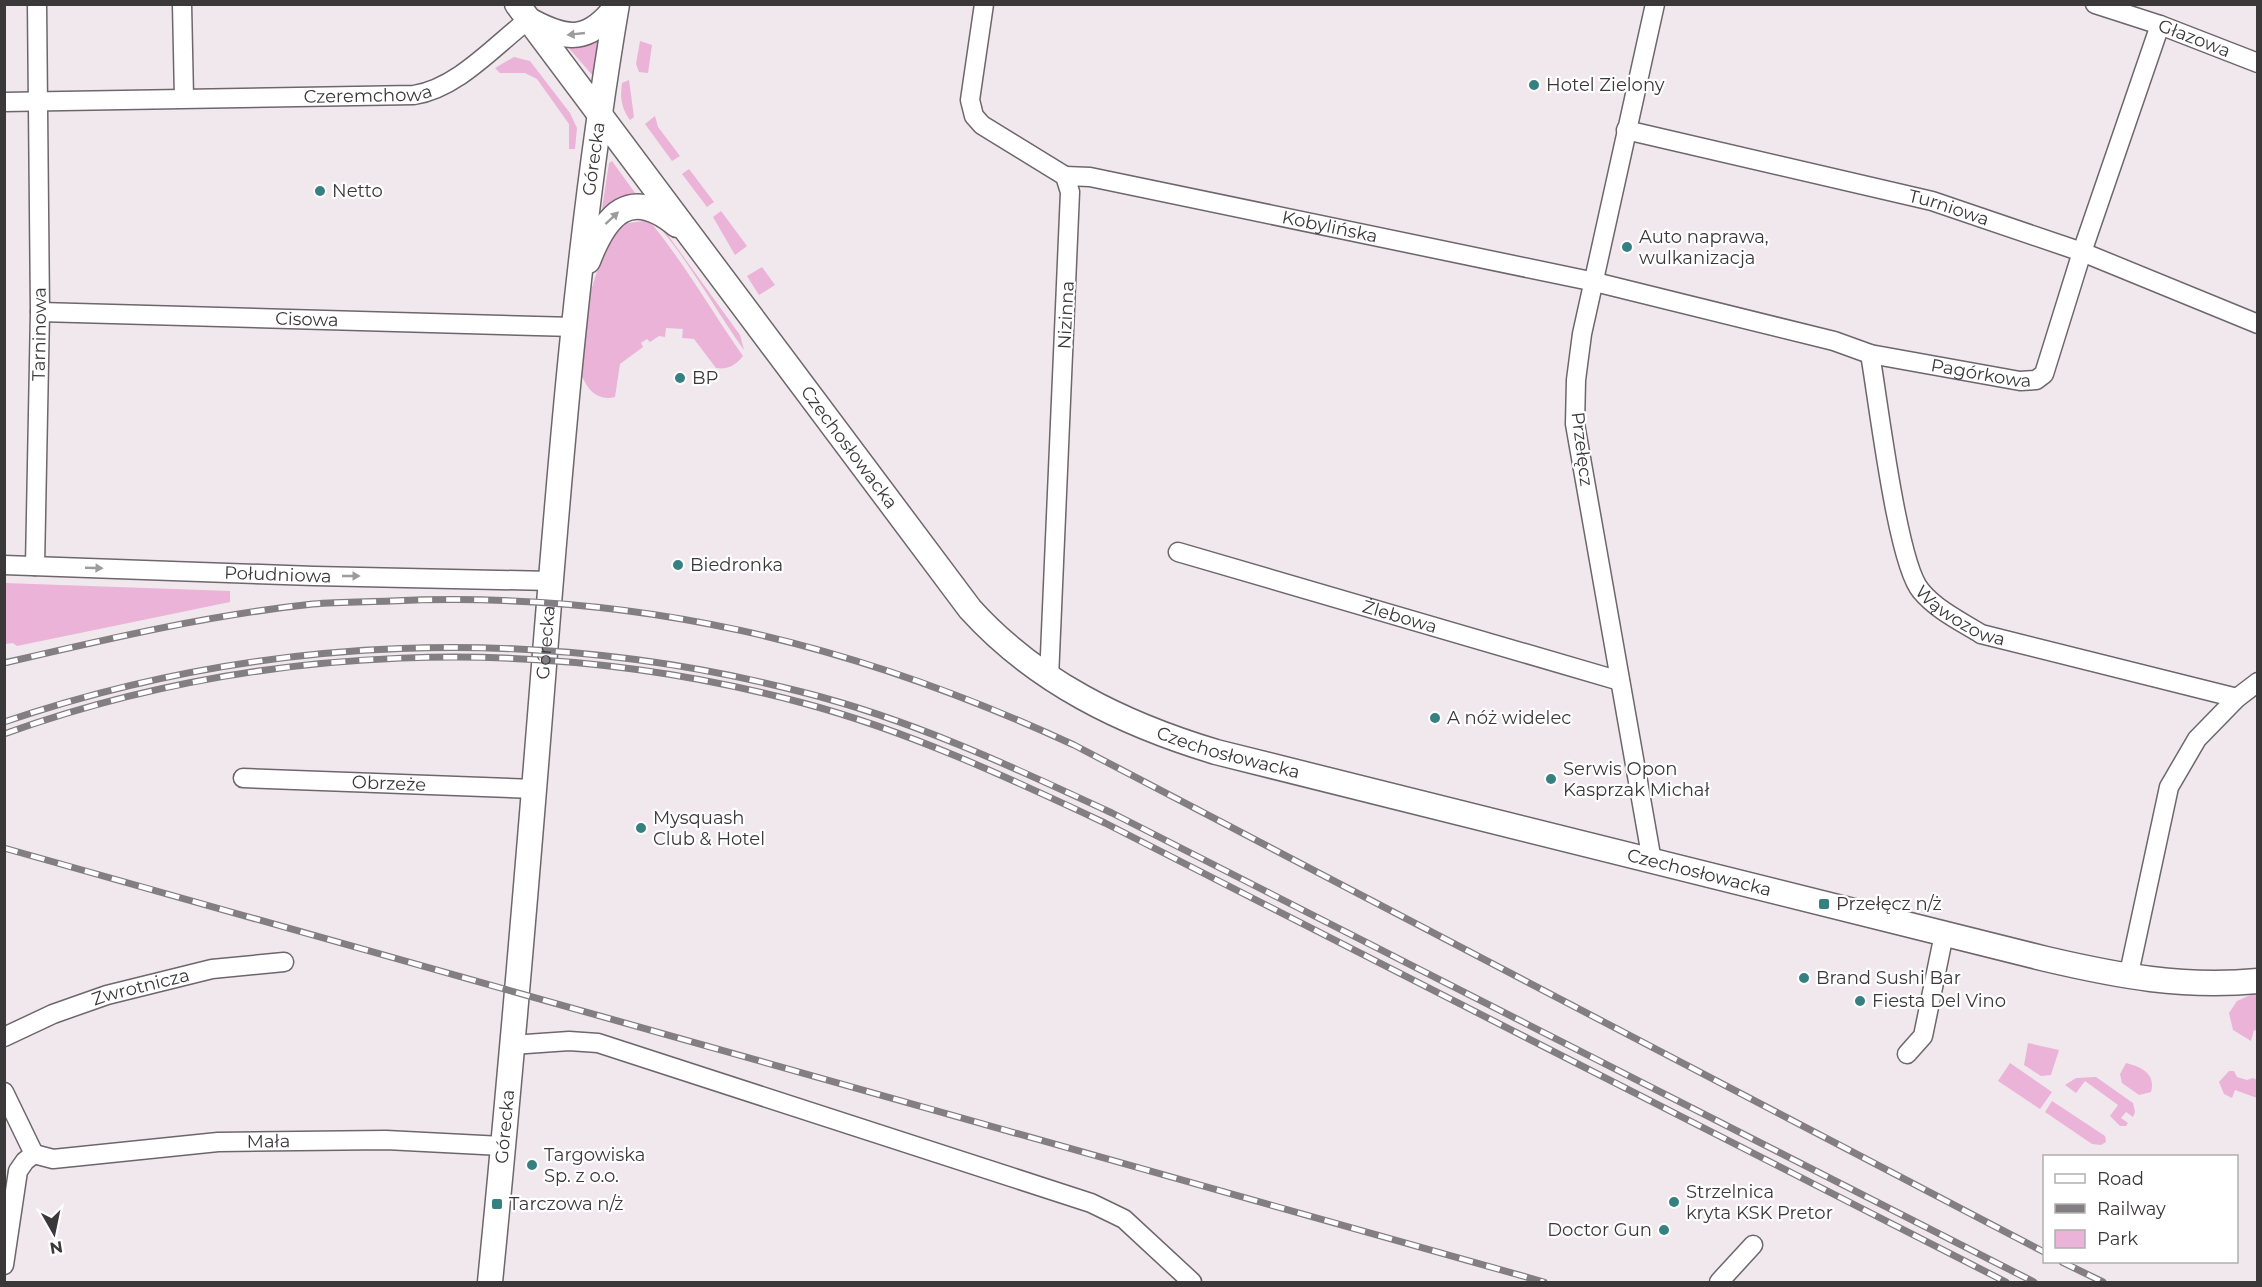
<svg xmlns="http://www.w3.org/2000/svg" width="2262" height="1287" viewBox="0 0 2262 1287" font-family="Montserrat,sans-serif">
<style>
.green{fill:#eab3d7}
.lines{fill:none;stroke-linecap:round;stroke-linejoin:round}
.street-casing{stroke:#6d666b;stroke-width:21}
.secondary-casing{stroke:#6d666b;stroke-width:27}
.street{stroke:#fff;stroke-width:18}
.secondary{stroke:#fff;stroke-width:24}
.rail-casing{stroke:#837e81;stroke-width:7}
.rail{stroke:#fff;stroke-width:4.5;stroke-dasharray:14;stroke-linecap:butt}
.oneway{fill:#9d9c9c}
.poi-dot{fill:#378081;stroke:#fff;stroke-width:2}
.labels{text-anchor:middle;stroke-width:4.5;stroke-linejoin:round;paint-order:stroke}
.street-label{font-size:18px;fill:#3b383a;stroke:#fff}
.poi-label{font-size:18px;fill:#3b383a;stroke:#fff;text-anchor:start}
</style>
<rect width="100%" height="100%" fill="#f1e8ed"/>
<path class="green" d="M600,35L595,75L593,76L567,46Z
M640,41L652,45L648,73L639,72L636,64Z
M514,57L530,61L570,113L577,128L575,149H569V124L537,79L525,73H500L495,68Z
M629,80L634,117L630,120C621,108 620,97 622,83Z
M655,116L658,127L680,156L672,161L645,124Z
M612,161L638,197L604,210L602,209L609,163Z
M689,169L714,202L707,207L682,174Z
M721,211L747,246L735,255L713,217Z
M625,216L628,223L644,221L652,224C686,266 712,312 743,356C736,365 728,370 716,368L694,339L682,338L683,329L666,328L665,337L659,336L650,342L647,339L641,343L643,347L620,364L615,397C598,401 588,391 582,376L590,294L609,233Z
M655,222L662,227L740,335L744,350C714,308 690,262 655,222Z
M762,267L775,285L759,295L747,276Z
M5,583L230,591V602L17,646L13,643L5,644Z
M2257,992V1031L2254,1030L2251,1041L2233,1030L2229,1013L2237,1001Z
M2028,1043L2059,1050L2051,1075L2041,1076L2024,1065Z
M2010,1063L2052,1092L2040,1109L1998,1081Z
M2126,1063C2142,1067 2156,1074 2151,1092L2139,1095L2122,1083L2120,1074Z
M2229,1071H2234L2237,1077L2247,1080L2253,1078L2257,1080V1098L2235,1090L2232,1098L2224,1094L2219,1082Z
M2096,1077L2133,1103L2135,1112L2133,1117L2126,1112L2121,1118L2128,1123L2126,1126H2120L2110,1116L2118,1105L2085,1081L2076,1093L2065,1085L2076,1078Z
M2052,1101L2105,1136L2106,1142L2101,1145L2092,1144L2045,1112Z"/>
<g class="lines">
<defs>
<g id="street">
<path d="M182,4L184,98"/>
<path d="M984,4L970,100L974,116L982,125L1065,176L1070,192L1049,678"/>
<path id="s1" d="M2095,4L2160,25L2258,63"/>
<path id="s2" d="M4,102L414,95C458,88 494,46 528,20"/>
<path id="s3" d="M1626,130L1932,201L2082,252L2258,324"/>
<path id="s4" d="M1065,176L1090,177L1595,282L1834,341L1870,354L2020,381L2036,380L2044,374L2082,252L2160,25"/>
<path id="s5" d="M40,312L574,327"/>
<path id="s6" d="M1870,354C1878,398 1897,564 1921,591C1937,610 1960,621 1981,634L2237,698"/>
<path id="s7" d="M1178,552L1620,681"/>
<path id="s8" d="M4,565L314,576L551,581"/>
<path id="s9" d="M35,566L40,312L37,4"/>
<path id="s10" d="M243,778L534,789"/>
<path d="M1652,861L1575,424L1576,380L1582,334L1655,4"/>
<path d="M2128,978L2169,787L2197,739L2237,698L2258,682"/>
<path id="s11" d="M4,1037L53,1014L107,995L212,969L284,962"/>
<path d="M512,1045L569,1041L598,1043L1091,1203L1124,1219L1192,1282"/>
<path d="M1907,1054L1923,1036L1944,934"/>
<path d="M4,1092L34,1154"/>
<path id="s12" d="M34,1154L53,1159L218,1142L386,1140L502,1146"/>
<path d="M4,1265L18,1171L25,1161L34,1154"/>
<path d="M1719,1282L1753,1245"/>
</g>
<g id="secondary">
<path id="s13" d="M517,4L970,609C1036,682 1123,724 1216,752L2046,959C2119,976 2182,988 2258,981"/>
<path d="M531,21C568,41 589,42 616,7"/>
<path d="M588,261C606,214 630,186 677,225"/>
<path id="s14" d="M490,1282C510,1081 527,880 543,678C561,452 579,228 617,4"/>
</g>
</defs>
<use href="#street" class="street-casing"/>
<use href="#secondary" class="secondary-casing"/>
<use href="#street" class="street"/>
<use href="#secondary" class="secondary"/>
<defs>
<path id="rail" d="M4,663C107,639 209,615 313,604C339,602 365,602 391,601C636,590 853,643 1074,745L2044,1252
M4,722C262,634 538,624 802,692C910,719 1011,766 1112,813L2034,1282
M4,734C258,643 543,633 803,703C908,731 1007,777 1105,823L2006,1282
M4,848L1544,1282
M2062,1262L2103,1282"/>
</defs>
<use href="#rail" class="rail-casing"/>
<use href="#rail" class="rail"/>
</g>
<defs><path id="oneway-solid" d="M-6-.8H1V-3.2L6.5 0L1 3.2V.8H-6Z" transform="scale(1.5)"/></defs>
<g class="oneway">
<use href="#oneway-solid" transform="translate(576 34) rotate(174)"/>
<use href="#oneway-solid" transform="translate(612 218) rotate(-43)"/>
<use href="#oneway-solid" transform="translate(94 568) rotate(2)"/>
<use href="#oneway-solid" transform="translate(351 576)"/>
</g>
<g class="poi-dot">
<circle cx="1534" cy="85" r="6"/>
<circle cx="320" cy="191" r="6"/>
<circle cx="1627" cy="247" r="6"/>
<circle cx="680" cy="378" r="6"/>
<circle cx="678" cy="565" r="6"/>
<circle cx="1435" cy="718" r="6"/>
<circle cx="1551" cy="779" r="6"/>
<circle cx="641" cy="828" r="6"/>
<rect x="1818" y="898" width="12" height="12" rx="3"/>
<circle cx="1804" cy="978" r="6"/>
<circle cx="1860" cy="1001" r="6"/>
<circle cx="532" cy="1165" r="6"/>
<circle cx="1674" cy="1202" r="6"/>
<rect x="491" y="1198" width="12" height="12" rx="3"/>
<circle cx="1664" cy="1230" r="6"/>
</g>
<g class="labels">
<g class="street-label">
<text dy="6" stroke="none"><textPath href="#s1" startOffset="105">Głazowa</textPath></text>
<text dy="6" stroke="none"><textPath href="#s2" startOffset="364">Czeremchowa</textPath></text>
<text dy="6" stroke="none"><textPath href="#s14" startOffset="1128">Górecka</textPath></text>
<text dy="6" stroke="none"><textPath href="#s3" startOffset="332">Turniowa</textPath></text>
<text dy="6" stroke="none"><textPath href="#s4" startOffset="270">Kobylińska</textPath></text>
<text transform="translate(1066 315) rotate(-87)" y="6">Nizinna</text>
<text dy="6" stroke="none"><textPath href="#s5" startOffset="267">Cisowa</textPath></text>
<text dy="6" stroke="none"><textPath href="#s9" startOffset="232">Tarninowa</textPath></text>
<text dy="6" stroke="none"><textPath href="#s4" startOffset="938">Pagórkowa</textPath></text>
<text dy="6" stroke="none"><textPath href="#s13" startOffset="554">Czechosłowacka</textPath></text>
<text transform="translate(1582 449) rotate(83)" y="6">Przełęcz</text>
<text dy="6" stroke="none"><textPath href="#s8" startOffset="274">Południowa</textPath></text>
<text dy="6" stroke="none"><textPath href="#s6" startOffset="291">Wąwozowa</textPath></text>
<text dy="6" stroke="none"><textPath href="#s7" startOffset="231">Żlebowa</textPath></text>
<text dy="6" stroke="none"><textPath href="#s14" startOffset="642">Górecka</textPath></text>
<text dy="6" stroke="none"><textPath href="#s13" startOffset="1056">Czechosłowacka</textPath></text>
<text dy="6" stroke="none"><textPath href="#s10" startOffset="146">Obrzeże</textPath></text>
<text dy="6" stroke="none"><textPath href="#s13" startOffset="1542">Czechosłowacka</textPath></text>
<text dy="6" stroke="none"><textPath href="#s11" startOffset="146">Zwrotnicza</textPath></text>
<text dy="6" stroke="none"><textPath href="#s14" startOffset="156">Górecka</textPath></text>
<text dy="6" stroke="none"><textPath href="#s12" startOffset="236">Mała</textPath></text>
</g>
<g class="poi-label">
<text x="1546" y="91">Hotel Zielony</text>
<text x="332" y="197">Netto</text>
<text x="1639" y="243">Auto naprawa,<tspan x="1639" dy="21">wulkanizacja</tspan></text>
<text x="692" y="384">BP</text>
<text x="690" y="571">Biedronka</text>
<text x="1447" y="724">A nóż widelec</text>
<text x="1563" y="775">Serwis Opon<tspan x="1563" dy="21">Kasprzak Michał</tspan></text>
<text x="653" y="824">Mysquash<tspan x="653" dy="21">Club &amp; Hotel</tspan></text>
<text x="1836" y="910">Przełęcz n/ż</text>
<text x="1816" y="984">Brand Sushi Bar</text>
<text x="1872" y="1007">Fiesta Del Vino</text>
<text x="544" y="1161">Targowiska<tspan x="544" dy="21">Sp. z o.o.</tspan></text>
<text x="1686" y="1198">Strzelnica<tspan x="1686" dy="21">kryta KSK Pretor</tspan></text>
<text x="509" y="1210">Tarczowa n/ż</text>
<text x="1652" y="1236" text-anchor="end">Doctor Gun</text>
</g>
</g>
<rect width="2262" height="1287" fill="none" stroke="#3b383a" stroke-width="12"/>
<rect x="2043" y="1155" width="195" height="108" fill="#ffffff" stroke="#b1afb0" stroke-width="1.5"/>
<rect x="2055" y="1174" width="30" height="9" fill="#ffffff" stroke="#b1afb0" stroke-width="1.5"/>
<text x="2097" y="1185" font-size="18" fill="#3b383a">Road</text>
<rect x="2055" y="1204" width="30" height="9" fill="#837e81" stroke="#b1afb0" stroke-width="1.5"/>
<text x="2097" y="1215" font-size="18" fill="#3b383a">Railway</text>
<rect x="2055" y="1230" width="30" height="18" fill="#eab3d7" stroke="#b1afb0" stroke-width="1.5"/>
<text x="2097" y="1245" font-size="18" fill="#3b383a">Park</text>
<g transform="translate(54 1233) rotate(171)" stroke="#ffffff" stroke-width="4.5" paint-order="stroke">
<path d="M0-4.5L10 22L0 15L-10 22Z" fill="#3b383a"/>
<text y="-9" font-size="16" font-weight="bold" text-anchor="middle" fill="#3b383a">N</text>
</g>
</svg>
